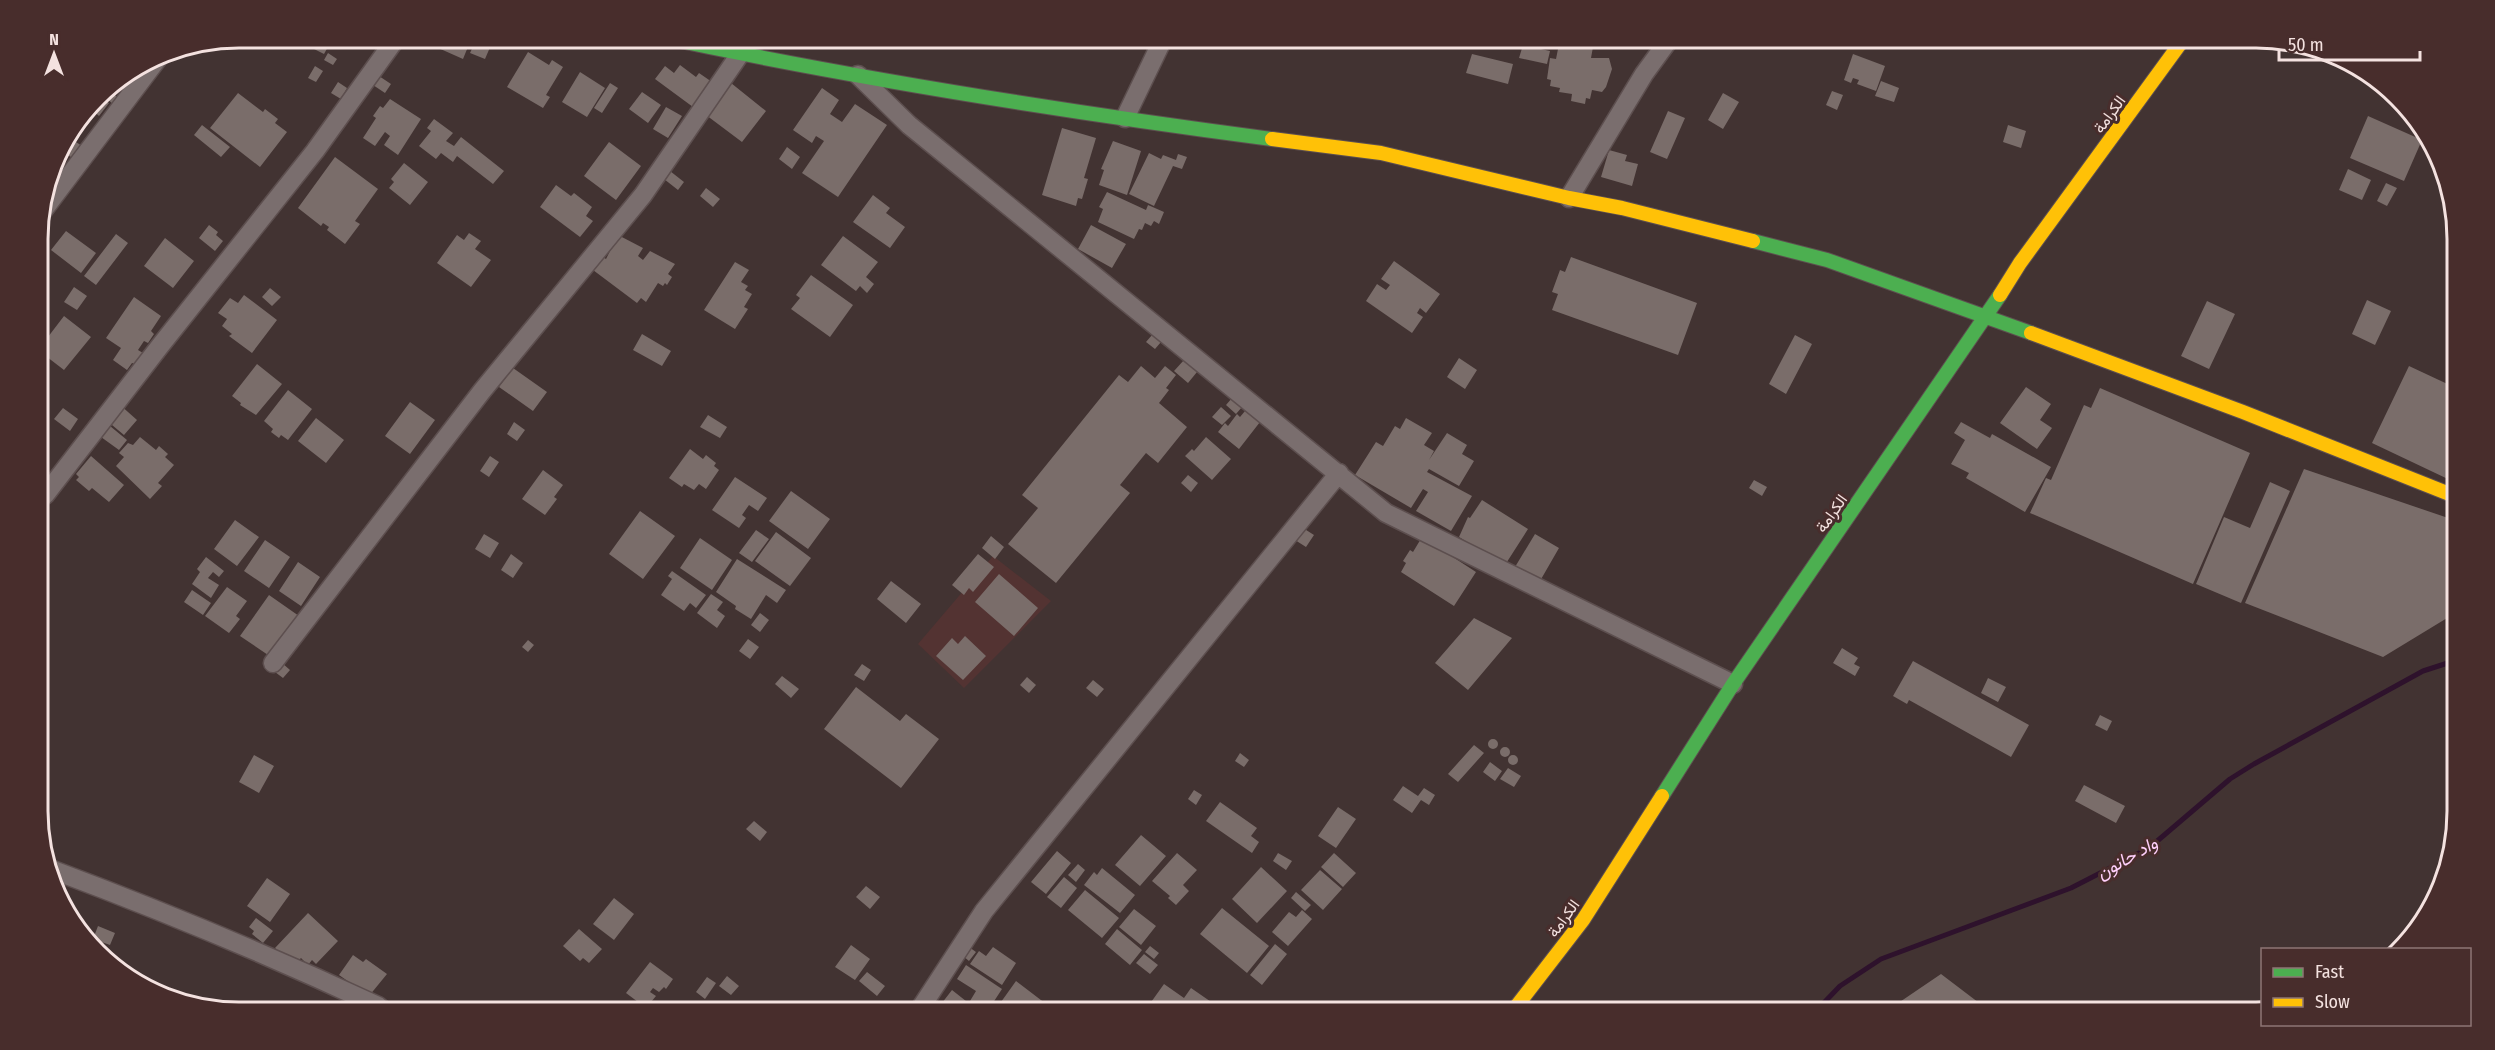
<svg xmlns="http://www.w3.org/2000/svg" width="2495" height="1050" viewBox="0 0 2495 1050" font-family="'Fira Sans Condensed',Vazirmatn,sans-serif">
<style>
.built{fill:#533332}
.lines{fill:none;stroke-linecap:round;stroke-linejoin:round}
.stream{stroke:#2e122c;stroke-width:5}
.building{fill:#7a6d6a}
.street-casing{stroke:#5d4f4f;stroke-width:21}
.fast-casing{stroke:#5d4f4f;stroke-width:16}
.slow-casing{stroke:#5d4f4f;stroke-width:16}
.street{stroke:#7a6e6e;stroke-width:18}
.fast{stroke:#4caf50;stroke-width:14}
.slow{stroke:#ffc107;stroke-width:14}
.labels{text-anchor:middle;stroke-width:6;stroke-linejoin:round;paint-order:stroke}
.street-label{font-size:16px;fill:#f4e2e0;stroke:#482d2c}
.water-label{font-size:18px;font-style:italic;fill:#ffd0fb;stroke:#482d2c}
.rim{fill:none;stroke:#f4e2e0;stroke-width:3}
</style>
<rect width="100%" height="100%" fill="#423332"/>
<path class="built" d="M993,556L1051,601L964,688L918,644Z"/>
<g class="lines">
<path class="stream" d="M1815,1012L1840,986L1881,959L2071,888L2149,848L2230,779L2254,764L2423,671L2457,660"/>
</g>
<path class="building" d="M270,37L261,49L249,40L246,45L237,38Z
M329,37H345L339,45Z
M349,37H365L360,46L348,39Z
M440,37H472L463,59L436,47Z
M1110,37H1130L1127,45Z
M317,38L329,45L324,54L312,48Z
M476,40L491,45L485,59L470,53Z
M1577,44L1593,47L1591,58H1609L1612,69L1606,87L1602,92L1592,90L1590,99L1586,98L1585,104L1571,101L1572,94L1559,92L1560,88L1550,86L1551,80L1547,79L1550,58L1556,59L1558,49H1562L1563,45L1576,47Z
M1523,45L1550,51L1547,64L1519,58Z
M528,52L549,65L552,60L563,67L546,95L550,97L543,108L507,87Z
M328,53L337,59L333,65L324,60Z
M1472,54L1513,64L1508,84L1466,73Z
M1853,54L1885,66L1876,91L1857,84L1859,80L1853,78L1851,83L1844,80Z
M680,65L696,77L699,73L712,82L693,107L655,79L665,66L674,73Z
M315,66L323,71L316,82L308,78Z
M580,72L605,88L587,117L562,102Z
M376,74L391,84L385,93L370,83Z
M1881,81L1899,88L1894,102L1875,96Z
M338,82L347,88L341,99L331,93Z
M610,83L618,88L602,113L594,108Z
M731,83L766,111L742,142L706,115Z
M108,86L113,90L105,100L109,103L99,116L90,108Z
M822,88L839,100L830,114L842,122L855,104L887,125L838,197L802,173L824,141L816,136L812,143L793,130Z
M1832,91L1843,95L1837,110L1826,105Z
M642,92L661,105L648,123L629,109Z
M113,93L118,98L113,104L107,99Z
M238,93L263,112L265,109L278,119L275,123L287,132L260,167L210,128Z
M1723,93L1739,102L1723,129L1708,120Z
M390,99L421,119L398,155L384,145L390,136L385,132L375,146L363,138L376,118L373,116L380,106L383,108Z
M666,107L682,116L668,138L653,129Z
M1668,111L1685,118L1667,159L1650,152Z
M2368,116L2422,140L2404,181L2350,158Z
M434,119L453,133L446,141L454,146L461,137L504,171L493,184L457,156L453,162L441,153L436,159L419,146L431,131L427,128Z
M202,125L230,147L221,157L194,135Z
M2008,125L2026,131L2021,148L2003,142Z
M1062,128L1096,138L1084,178L1088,179L1082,199L1078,198L1076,206L1042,195Z
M73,140L85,148L75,160L64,152Z
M1113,141L1141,151L1127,195L1099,185L1104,170L1101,169Z
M609,142L641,166L616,200L584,176Z
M787,147L800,157L792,169L779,159Z
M1609,150L1627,155L1625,161L1638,164L1632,186L1601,177Z
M1149,153L1161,159L1163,155L1176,160L1178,154L1187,157L1182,169L1173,166L1154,206L1129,194Z
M335,157L378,189L355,221L360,224L345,244L327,230L329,227L323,223L321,226L298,208Z
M404,163L428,182L410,205L389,188L394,182L391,179Z
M2348,169L2371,180L2362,200L2339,190Z
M670,171L684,182L678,190L664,179Z
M2386,183L2397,188L2387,206L2377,201Z
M556,185L571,196L574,193L592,207L586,216L593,221L580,237L540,207Z
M706,188L720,199L713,207L700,196Z
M1107,192L1146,210L1148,205L1164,212L1159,224L1154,221L1151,226L1145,223L1142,230L1139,229L1134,239L1098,222L1103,209L1099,207Z
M873,195L890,208L886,213L905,227L890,248L853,222Z
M209,225L218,232L216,235L223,241L215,251L199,238Z
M1091,225L1126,244L1112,268L1078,249Z
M66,231L96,253L81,273L51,250Z
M469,233L481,241L475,249L491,260L471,287L437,263L457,235L464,240Z
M116,234L128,243L96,285L84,276Z
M38,235L44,240L38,248Z
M618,235L643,248L638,256L643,260L650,251L675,264L668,274L672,277L667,285L665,283L663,286L658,283L646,302L641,298L637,303L593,270L597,265L596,259L600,262L603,257L606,259Z
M843,236L878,262L866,277L874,284L867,293L860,286L856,291L821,265Z
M165,238L194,261L173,288L144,266Z
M1571,257L1697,303L1678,355L1552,310L1558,294L1552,292L1560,270L1565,272Z
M1394,261L1440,294L1426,313L1420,308L1417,313L1423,317L1412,333L1366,301L1377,284L1386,290L1390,285L1381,279Z
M735,262L749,270L741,282L748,286L745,290L752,294L744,307L748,309L735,329L704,310Z
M811,275L853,305L830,337L791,309L800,298L796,295Z
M74,287L87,296L77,310L64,302Z
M270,288L281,297L272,306L262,297Z
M244,295L277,320L252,353L229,336L232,334L222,326L227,319L218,313L230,298L238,303Z
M134,297L161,316L151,331L154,334L148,343L144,341L138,350L143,353L135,364L132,363L127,370L113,360L121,348L106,338Z
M2367,300L2391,311L2375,345L2352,334Z
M2207,301L2235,314L2209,369L2181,356Z
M64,316L91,337L64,370L38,350Z
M642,334L671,351L662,366L633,350Z
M1152,335L1161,342L1155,349L1146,342Z
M1795,335L1812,344L1786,394L1769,384Z
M1459,358L1477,370L1465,389L1447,377Z
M1184,360L1197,372L1188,383L1174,371Z
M257,364L282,384L256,415L240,405L241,403L232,396Z
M1141,366L1155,378L1165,366L1176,375L1166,388L1169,390L1159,403L1187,427L1158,463L1146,453L1120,485L1130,493L1056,583L1008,544L1038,508L1022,495L1119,375L1128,382Z
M2409,366L2456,388L2457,468L2450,480L2372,443Z
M513,368L547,392L533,411L499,387Z
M2026,387L2051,404L2040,420L2052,428L2037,449L2000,423Z
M2100,388L2250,453L2193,584L2030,513L2046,478L2051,480L2084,405L2091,408Z
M288,390L312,409L288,440L281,435L279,438L271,432L273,429L264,421Z
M38,395L49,403L38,417Z
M1232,398L1242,407L1236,414L1226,405Z
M410,402L435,420L410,454L385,436Z
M119,404L137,420L124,435L106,420Z
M1221,407L1231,416L1222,425L1212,417Z
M63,408L78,419L70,431L54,419Z
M1245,411L1260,422L1239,449L1218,432L1225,423L1228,426L1237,414L1240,417Z
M708,415L727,427L720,438L700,427Z
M316,418L344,440L326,463L298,441Z
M1406,418L1432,433L1424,445L1434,451L1429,460L1447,433L1467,445L1462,454L1474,461L1459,486L1429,469L1427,472L1472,496L1451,531L1416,511L1428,492L1423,489L1411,508L1355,475L1376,442L1383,446L1395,426L1400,429Z
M514,422L525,430L517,441L507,434Z
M1961,422L1990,438L1992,434L2051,467L2025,512L1966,478L1969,473L1951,464L1965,440L1954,433Z
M110,426L127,440L119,450L101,437Z
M140,437L156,450L159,446L168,454L165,457L174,465L158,483L162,486L150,499L116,466L124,457L119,453L128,443L133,445Z
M1206,437L1231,459L1212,480L1185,456L1192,449L1194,451Z
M690,449L703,459L706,455L716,463L714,466L719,470L706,489L699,484L694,490L684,484L682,487L669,478Z
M91,456L124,485L109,502L92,488L89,491L76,480L79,477L76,474Z
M490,456L499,462L489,477L480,471Z
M2304,469L2457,521V612L2383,657L2245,603Z
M543,470L563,485L554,497L557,499L545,515L522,499Z
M1188,475L1198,483L1191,492L1181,483Z
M735,477L767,498L758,511L749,505L742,515L746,518L739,528L712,510Z
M1754,480L1767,487L1762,496L1749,488Z
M2270,482L2290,491L2241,603L2196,584L2224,517L2250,528Z
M791,491L830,519L808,549L769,521Z
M1482,500L1528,529L1505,565L1459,537L1468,517L1470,518Z
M640,511L675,536L643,579L609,554Z
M235,520L259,537L237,566L214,549Z
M1303,528L1314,535L1306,547L1295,540Z
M756,530L769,539L752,562L739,553Z
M776,532L811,558L790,586L755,561Z
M484,534L499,543L490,558L475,549Z
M1535,534L1559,548L1540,581L1515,567Z
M991,536L1004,547L995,559L982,548Z
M1422,537L1476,572L1454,606L1401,572L1406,563L1403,561L1410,550L1413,552Z
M700,538L732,560L712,590L680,568Z
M265,540L290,557L269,588L244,571Z
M511,554L523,563L513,578L501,570Z
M978,554L994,567L973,592L969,588L964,595L952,585Z
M206,557L224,571L219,577L213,572L208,578L219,585L211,598L192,584L200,572L197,569Z
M737,559L786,590L777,603L766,595L751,619L735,609L736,606L716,592Z
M298,562L320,577L301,606L279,591Z
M672,571L706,595L696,608L690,603L684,611L661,595L672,579L668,576Z
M999,574L1038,608L1014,636L975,602Z
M891,581L921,604L906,623L877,599Z
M227,587L247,601L236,616L240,619L229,633L205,616Z
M192,590L211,603L203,615L184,602Z
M711,594L723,602L717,610L725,616L717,628L697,613Z
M269,595L299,616L271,657L240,636Z
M760,613L769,620L760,632L751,625Z
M1474,618L1512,638L1468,690L1435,663Z
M965,636L986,656L963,680L936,656L952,638L958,644Z
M748,639L759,647L750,659L739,651Z
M528,640L534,645L528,652L522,647Z
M1842,648L1858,658L1854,664L1860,667L1855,676L1833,663Z
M1913,661L2029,725L2011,757L1909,700L1907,704L1893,696Z
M282,663L290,670L283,678L275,672Z
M862,664L871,670L864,681L854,675Z
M782,676L799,689L791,698L775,684Z
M1027,677L1036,685L1029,693L1020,685Z
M1988,678L2006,687L1998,702L1981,693Z
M1093,680L1104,689L1097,697L1086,688Z
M856,687L900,721L906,714L939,739L901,788L824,729Z
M2100,715L2112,721L2107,731L2095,725Z
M1488 744a5 5 0 1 1 10 0a5 5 0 1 1-10 0Z
M1474,745L1484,753L1458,782L1448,774Z
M1500 752a5 5 0 1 1 10 0a5 5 0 1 1-10 0Z
M1240,753L1249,760L1244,767L1235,761Z
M254,755L274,766L259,793L239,782Z
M1508 760a5 5 0 1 1 10 0a5 5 0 1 1-10 0Z
M1490,762L1502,771L1495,781L1483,772Z
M1508,768L1521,776L1514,787L1500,779Z
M2084,785L2125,806L2116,823L2075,801Z
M1403,786L1418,796L1424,788L1435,795L1429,805L1421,800L1412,813L1393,800Z
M1194,790L1202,795L1196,805L1188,799Z
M1220,802L1257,828L1251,836L1259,842L1252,853L1206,821Z
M1338,807L1356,819L1336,848L1318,836Z
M754,821L767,832L760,841L746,829Z
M1141,835L1166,856L1140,886L1115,865Z
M1057,851L1071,863L1046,894L1031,882Z
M1177,853L1197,870L1183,885L1189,891L1176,905L1168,898L1170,896L1152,881Z
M1278,853L1292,861L1286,870L1273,861Z
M1334,853L1356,873L1343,887L1321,867Z
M1078,864L1085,870L1076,882L1068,875Z
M1261,867L1287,891L1257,923L1232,899Z
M1102,868L1135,895L1120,913L1084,885L1094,872L1097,875Z
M1320,870L1342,889L1323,910L1301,890Z
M1064,877L1077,888L1061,908L1047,897Z
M267,878L290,894L270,922L247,906Z
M866,886L880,897L870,909L856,897Z
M1085,890L1119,918L1102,938L1068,910Z
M1296,892L1311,905L1305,911L1291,898Z
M614,898L634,914L614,940L593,924Z
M1222,908L1269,946L1247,973L1200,934Z
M1134,909L1156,926L1141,945L1119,927Z
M1302,910L1312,919L1288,946L1272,932L1289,912L1296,917Z
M308,913L338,941L316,964L312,960L308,965L301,958L297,962L291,957L287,960L275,948Z
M256,918L273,931L263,943L252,934L254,931L249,927Z
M98,926L115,933L110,945L93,939Z
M579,929L602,949L589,963L583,958L580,961L563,946Z
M1117,929L1142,950L1130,965L1105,944Z
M1275,944L1287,954L1262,985L1250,975Z
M851,945L870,959L855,980L835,967Z
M1150,946L1159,953L1154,959L1145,952Z
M969,947L976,952L969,961L963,956Z
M993,947L1016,963L1002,985L970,964L979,951L986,956Z
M1144,954L1158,965L1150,974L1136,963Z
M353,955L363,962L366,959L387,974L369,996L339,975Z
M650,962L673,979L666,989L664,987L659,992L653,988L650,992L656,996L646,1008L626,993Z
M966,965L1002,989L987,1012L970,1001L976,991L957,979Z
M867,972L885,986L877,996L859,981Z
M1941,974L1991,1012H1885Z
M727,976L739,986L731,995L719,986Z
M707,977L716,983L705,999L696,992Z
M1016,981L1054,1010L1052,1012H1001L996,1009Z
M1164,984L1184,998L1191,988L1217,1006L1212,1012H1144Z
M952,990L971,1005L968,1009L972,1012H935Z
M432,1005L441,1012H422L426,1008L428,1010Z
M1219,1005L1229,1012H1214Z"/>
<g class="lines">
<defs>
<path id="street" d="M858,75L909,125L1386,513L1733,684
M1125,118L1164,37
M1569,198L1644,74L1671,37
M42,212L162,53
M45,495L160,346L315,151L397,37
M273,663L482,391L643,195L740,54
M53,870C163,911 271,956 378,1006L385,1012
M918,1012L984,911L1339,473"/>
<path id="fast" d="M661,37C863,80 1067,112 1272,139
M1753,241L1827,260L2031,333
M1662,796L1733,684L2000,295"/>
<path id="slow" d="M1272,139L1381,153L1569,198L1622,208L1753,241
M2000,295L2020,263L2185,37
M2031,333L2243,412L2457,497
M1512,1012L1583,920L1662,796"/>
</defs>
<use href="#street" class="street-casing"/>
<use href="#fast" class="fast-casing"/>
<use href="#slow" class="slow-casing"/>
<use href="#street" class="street"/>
<use href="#fast" class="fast"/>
<use href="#slow" class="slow"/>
</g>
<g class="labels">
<g class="street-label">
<text transform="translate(2109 114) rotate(-54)" y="6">الكرامة</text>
<text transform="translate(1831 513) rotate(-55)" y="6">الكرامة</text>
<text transform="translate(1563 918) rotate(-54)" y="6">الكرامة</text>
</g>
<g class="water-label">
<text transform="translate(2127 858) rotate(-30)" y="6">واد حانون</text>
</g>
</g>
<path d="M0 0H2495V1050H0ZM239 48H2256A191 191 0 0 1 2447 239V811A191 191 0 0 1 2256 1002H239A191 191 0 0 1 48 811V239A191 191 0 0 1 239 48Z" fill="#482d2c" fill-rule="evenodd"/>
<path class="rim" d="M239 48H2256A191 191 0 0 1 2447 239V811A191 191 0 0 1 2256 1002H239A191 191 0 0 1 48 811V239A191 191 0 0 1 239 48Z"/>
<rect x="2261" y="948" width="210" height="78" fill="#482d2c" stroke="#8d7574" stroke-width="1.5"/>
<rect x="2273" y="968" width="30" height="9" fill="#4caf50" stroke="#8d7574" stroke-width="1.5"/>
<text x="2315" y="978" font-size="18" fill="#f4e2e0">Fast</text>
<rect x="2273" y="998" width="30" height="9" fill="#ffc107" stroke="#8d7574" stroke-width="1.5"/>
<text x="2315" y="1008" font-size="18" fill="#f4e2e0">Slow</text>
<g transform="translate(54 54)" stroke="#482d2c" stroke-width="4.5" paint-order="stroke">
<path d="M0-4.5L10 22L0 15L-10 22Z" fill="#f4e2e0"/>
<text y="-9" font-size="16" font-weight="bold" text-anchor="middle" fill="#f4e2e0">N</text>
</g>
<path d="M2279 51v9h141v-9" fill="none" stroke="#f4e2e0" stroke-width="3"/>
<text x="2288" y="51" font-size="18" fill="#f4e2e0" stroke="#482d2c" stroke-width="4.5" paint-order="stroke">50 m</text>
</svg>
